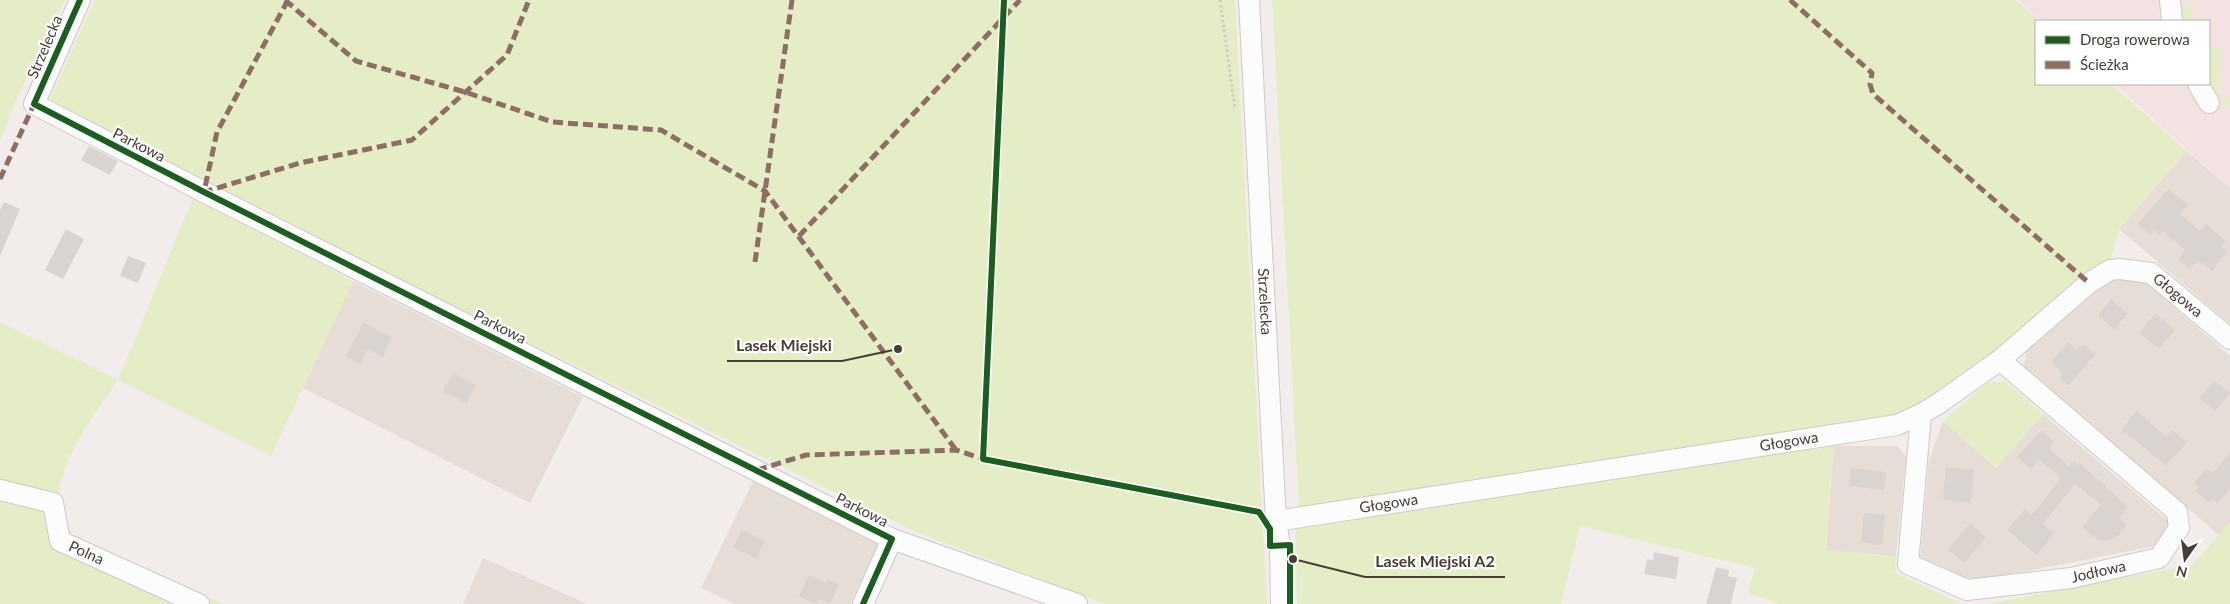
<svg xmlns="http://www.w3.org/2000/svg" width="2230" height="604" viewBox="0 0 2230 604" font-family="Lato,sans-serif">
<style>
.residential{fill:#e6ded6}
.medical{fill:#f4e1e1}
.green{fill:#e5edc7}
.building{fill:#dad4d0}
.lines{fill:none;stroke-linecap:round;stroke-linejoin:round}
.minor-casing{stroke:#cec9c5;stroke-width:22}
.path{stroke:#d2ccc9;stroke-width:3;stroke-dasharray:2.5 2.5;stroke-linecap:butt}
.minor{stroke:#fdfcfc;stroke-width:20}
.quiet{stroke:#8d6e63;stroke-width:5;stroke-dasharray:10 5;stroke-linecap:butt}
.cycleway-casing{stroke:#fff;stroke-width:9}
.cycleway{stroke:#1b5e20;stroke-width:6}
.labels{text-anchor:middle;stroke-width:4.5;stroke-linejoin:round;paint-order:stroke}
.street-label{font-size:15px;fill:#483c34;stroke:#fff}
.leader{fill:none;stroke:#483c34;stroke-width:2}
.callout-dot{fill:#483c34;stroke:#fff;stroke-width:2}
.callout-label{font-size:16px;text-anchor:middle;font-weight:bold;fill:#483c34;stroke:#fff;stroke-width:4.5;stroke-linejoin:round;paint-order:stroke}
</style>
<rect width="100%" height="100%" fill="#f2edea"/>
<path class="residential" d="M2187,151L2230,188V324L2119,229Z
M2110,280L2144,281L2230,356V522L2219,535L2024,368L2026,351Z
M353,281L583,397L530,503L303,388Z
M2043,414L2168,521L2165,544L1972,582L1920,559L1929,460L1943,421L1996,468Z
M1834,446H1898L1906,457L1896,556L1826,551Z
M753,481L879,543L850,604H735L701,588Z
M483,558L588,604H463Z"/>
<path class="medical" d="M2018,0H2230V188L2115,84H2209V21H2042Z"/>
<path class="green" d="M0,0H65L16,100L0,141Z
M95,0H1235L1267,604H1105L916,532L202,183L49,101Z
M1272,0H2016L2040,21H2036V84H2111L2187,151L2119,229L2109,267L1918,413L1299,508Z
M2184,5H2189L2193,12V21H2179L2180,9Z
M2209,47L2221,48L2220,97H2230V106L2214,97L2209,84Z
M193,198L353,281L271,456L118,380C98,410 51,470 60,507C62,516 68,526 72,535L224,604H0V322L118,380Z
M1989,382H2006L2043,414L1996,468L1943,421Z
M1834,446L1826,550L1896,556L1895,573L1961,604H1780L1748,593L1755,568L1580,526L1561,604H1297L1295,529Z
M2230,522V604H1986L2192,565Z"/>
<path class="building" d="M89,146L118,161L110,175L81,160Z
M2168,189L2188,205L2180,214L2200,231L2206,224L2226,241L2221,247L2227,252L2212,271L2198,260L2190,269L2178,259L2185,250L2162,231L2160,235L2154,230L2150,235L2137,224Z
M4,202L20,209L0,256V210Z
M66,229L84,239L63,279L45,270Z
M128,256L146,263L138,283L120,276Z
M2111,299L2128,314L2114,330L2098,315Z
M2155,313L2175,330L2159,349L2139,333Z
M364,322L392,338L383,357L368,349L360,364L346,356Z
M2068,342L2077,350L2081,346H2086L2096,354L2068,386L2059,378L2063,373L2051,362Z
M453,373L476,385L467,403L443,391Z
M2214,380L2230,393L2215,411L2199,398Z
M2137,411L2166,437L2172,430L2187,443L2166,466L2121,429Z
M2041,430L2054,442L2049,448L2069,466L2074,461L2078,465L2080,463L2128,507L2119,518L2127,525L2115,539L2099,541L2082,527L2101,505L2075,484L2043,524L2054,534L2037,555L2007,530L2025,509L2032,515L2061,478L2039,460L2031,469L2017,457Z
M2230,453V489L2218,503L2213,499L2210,503L2195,491L2199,487L2194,483L2207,468L2213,473Z
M1946,467L1974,470L1971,503L1943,500Z
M1851,468L1886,472L1884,490L1849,486Z
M1864,513L1885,515L1882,545L1861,542Z
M1970,523L1986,537L1964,563L1948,549Z
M742,530L765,541L756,559L733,547Z
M1654,552L1679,557L1676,579L1644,574L1647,559L1653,560Z
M1716,567L1729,570L1728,576L1737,578L1731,604H1706Z
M809,575L826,583L828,579L839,585L830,604L820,599L816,604L799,596Z"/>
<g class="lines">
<defs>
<g id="minor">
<path d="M80,0L34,104L204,192L892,539L863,604"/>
<path id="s1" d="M1249,0L1276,521L1280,546L1281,604"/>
<path d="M2170,0L2172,21"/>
<path d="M2198,84L2209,103"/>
<path id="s2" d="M1921,414L1908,564L1967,590L2071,578L2159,558L2179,528L2177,512L2000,360"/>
<path id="s3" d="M0,490L53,503L60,541L199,604"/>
<path id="s4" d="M1276,521L1897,425L1921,414L1938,404L2000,360L2089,283L2110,270L2120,269L2151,273L2230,339"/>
<path d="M892,539L1077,604"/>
</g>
</defs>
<use href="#minor" class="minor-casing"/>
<path class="path" d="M1220,0L1235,109"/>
<use href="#minor" class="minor"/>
<path class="quiet" d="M285,0L356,61L465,92L552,122L661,130L765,191L956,450
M288,0L217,132L204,192L300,163L412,140L507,55L529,0
M1790,0L1872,73L1870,84L1873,94L2089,283
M0,179L34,104
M799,236L1020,0
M755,262L792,0
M757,470L806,455L956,450L983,459"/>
<defs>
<path id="cycleway" d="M80,0L34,104L204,192L892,539L863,604
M1004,0L983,459L1259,512L1270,529V546L1290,545V604"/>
</defs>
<use href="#cycleway" class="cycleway-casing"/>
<use href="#cycleway" class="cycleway"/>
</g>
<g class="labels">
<g class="street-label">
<text transform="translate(45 47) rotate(-67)" y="5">Strzelecka</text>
<text transform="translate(139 145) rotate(27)" y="5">Parkowa</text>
<text dy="5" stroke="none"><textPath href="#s4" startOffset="969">Głogowa</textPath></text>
<text dy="5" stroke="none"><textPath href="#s1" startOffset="302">Strzelecka</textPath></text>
<text transform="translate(500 327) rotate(27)" y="5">Parkowa</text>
<text dy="5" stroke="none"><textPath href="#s4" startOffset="519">Głogowa</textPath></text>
<text dy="5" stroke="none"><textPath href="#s4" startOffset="114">Głogowa</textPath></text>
<text transform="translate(862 510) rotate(27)" y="5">Parkowa</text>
<text dy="5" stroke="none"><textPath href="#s3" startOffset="122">Polna</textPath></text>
<text dy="5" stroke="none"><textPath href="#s2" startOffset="348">Jodłowa</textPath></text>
</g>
</g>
<path class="leader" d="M898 349L842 361H727M1293 559L1365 577H1505"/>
<g class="callout-dot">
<circle cx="898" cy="349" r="5"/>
<circle cx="1293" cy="559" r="5"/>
</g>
<g class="callout-label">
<text x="784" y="351">Lasek Miejski</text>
<text x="1435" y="567">Lasek Miejski A2</text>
</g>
<rect x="2035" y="20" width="175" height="65" fill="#ffffff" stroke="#b6b1ae"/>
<rect x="2045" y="36" width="25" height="8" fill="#1b5e20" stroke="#b6b1ae"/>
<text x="2080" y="45" font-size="15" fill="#483c34">Droga rowerowa</text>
<rect x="2045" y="61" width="25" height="8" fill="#8d6e63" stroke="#b6b1ae"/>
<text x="2080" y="70" font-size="15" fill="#483c34">Ścieżka</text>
<g transform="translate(2185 559) rotate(194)" stroke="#ffffff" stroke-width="4" paint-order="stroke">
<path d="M0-4L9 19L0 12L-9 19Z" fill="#483c34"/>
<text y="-8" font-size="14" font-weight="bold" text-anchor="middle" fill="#483c34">N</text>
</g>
</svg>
